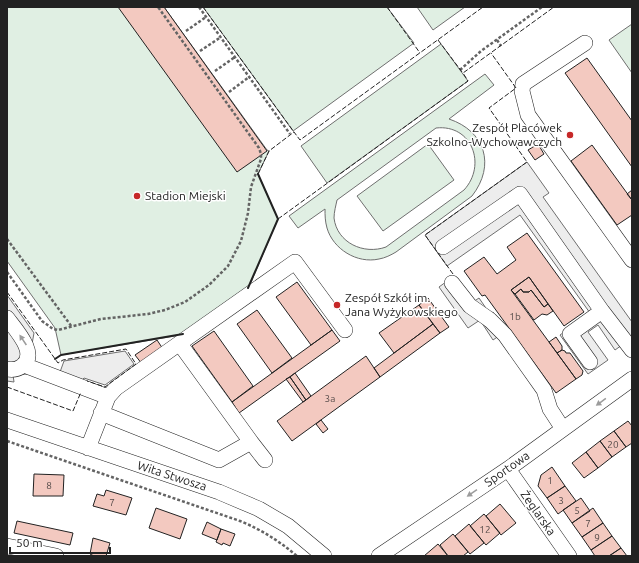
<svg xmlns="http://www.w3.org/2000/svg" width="639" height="563" viewBox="0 0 639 563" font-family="Ubuntu,sans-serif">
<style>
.green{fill:#e0efe3;stroke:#6f6f6f;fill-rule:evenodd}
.parking{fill:#ededed;stroke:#6f6f6f}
.building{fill:#f3c9c0;stroke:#222}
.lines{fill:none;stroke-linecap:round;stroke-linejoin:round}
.minor-casing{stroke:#222;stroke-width:16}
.path{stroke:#646464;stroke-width:2.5;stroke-dasharray:3 2;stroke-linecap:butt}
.minor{stroke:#fff;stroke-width:15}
.fence{stroke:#222;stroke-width:1;stroke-dasharray:5 2;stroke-linecap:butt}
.wall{stroke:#222;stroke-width:2}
.oneway{fill:#9c9c9c}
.poi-dot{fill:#c62828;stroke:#fff;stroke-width:1.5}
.labels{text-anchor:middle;stroke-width:3;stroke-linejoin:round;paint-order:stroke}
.number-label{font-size:10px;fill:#564c4a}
.poi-label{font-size:12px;fill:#222;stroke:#fff;text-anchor:start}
.street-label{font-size:12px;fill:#222;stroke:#fff}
</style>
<rect width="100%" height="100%" fill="#fff"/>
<path class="green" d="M7,7H164L267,150L269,151L258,174L278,219L249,287L181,335L61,355L55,328L7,261Z
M203,7H387L414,43L293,131Z
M417,7H465L433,30Z
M632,24V73L609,40Z
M441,44L468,81L327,183L301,146Z
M485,74L494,85L449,119C485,131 496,165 472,196L396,252C391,255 385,258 379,259C357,264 333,249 327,228C325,221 325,215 325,209L298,228L289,216ZM436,128C472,124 487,165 464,190L386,247C364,255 337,243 334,218C334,212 336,205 337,200Z
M428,144L454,180L383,231L357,196Z"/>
<path class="parking" d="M527,162L549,193L543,197L632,322V338L615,350L598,325L588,332L608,360L588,374L560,335L590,313L520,215L447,266L425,235Z
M454,276L473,302L479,298L490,314L493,312L506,331L493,340L480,320L468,328L439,287Z
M7,295L34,333L32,344L33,354L35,357L27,374L13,375L14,382L7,381Z
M125,351L134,364L105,385L84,378L82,380L60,372L64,361Z"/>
<path class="building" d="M118,7H164L267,151L237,172Z
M587,58L632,121V167L565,73Z
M538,144L544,154L535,160L528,150Z
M592,145L632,200V215L617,225L571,161Z
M632,190V200L627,194Z
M527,233L584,312L564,326L529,277L511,290L576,379L556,393L485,295L482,296L464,271L484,257L497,274L516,260L507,247Z
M529,277L548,304L544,307L531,290L529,292H523L521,289L515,294L511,290Z
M297,282L332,330L311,345L276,297Z
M521,289L523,292H529L531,290L544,307L548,304L553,311L547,315L542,314L534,320L515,294Z
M428,298L449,327L440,333L419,305Z
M419,305L433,324L394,353L379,333Z
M257,310L292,358L272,373L237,324Z
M433,324L440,333L380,377L374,368Z
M332,330L340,341L239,413L232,402Z
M214,331L253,386L232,402L192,346Z
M556,337L562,346V350L557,353L549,342Z
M157,340L163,349L142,364L135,355Z
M562,350L565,351L566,353H570L583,371L582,375L576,379L557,353Z
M366,356L380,377L292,441L277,421Z
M295,373L311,396L306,400L290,377Z
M290,377L306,400L303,402L286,379Z
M321,420L328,429L323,433L316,424Z
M628,421L632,426V443L626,447L614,431Z
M614,431L626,447L612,457L600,441Z
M600,441L612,457L598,468L586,452Z
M586,452L598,468L584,478L572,463Z
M552,467L565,486L547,498L538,486L541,475Z
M34,474L64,475L63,496H33Z
M565,486L576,501L558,514L547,498Z
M106,490L132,498L126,515L93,506L97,494L104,496Z
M581,498L590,511L572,523L563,510Z
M500,504L516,523L501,535L486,516Z
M156,508L187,519L180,539L149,528Z
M593,508L603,523L582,537L572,523Z
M484,514L500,533L486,545L470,526Z
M17,521L73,533L70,545L14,533Z
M207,522L221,529L217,540L202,534Z
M603,523L612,536L591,550L582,537Z
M469,524L484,543L470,554L455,536Z
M221,529L235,534L230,546L223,543L222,545L216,542Z
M453,534L468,552L463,556H448L440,545Z
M612,536L621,548L609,556H595L591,550Z
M93,538L110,543L106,556H94L90,554Z
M438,544L448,556H424Z
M621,548L627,556H609Z"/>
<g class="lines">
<defs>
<path id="minor" d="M585,43L523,84L522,91L528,115L632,260
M443,247L520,194L602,311L632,350
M452,283L470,306L490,320L505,335L544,390L550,409L563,429
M7,318C15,329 39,354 22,366C17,370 12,370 7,369
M180,344L251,442
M590,362L570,334L602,311
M24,365L108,397
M101,413L219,460L251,442L265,460
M7,420L219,492L259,509L288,526L324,556
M88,448L108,397L116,388L295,262L345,330
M508,469L569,556
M7,546L56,556
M379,556L508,469L632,379"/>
</defs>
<use href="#minor" class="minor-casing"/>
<path class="path" d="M199,7L290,134
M186,31L206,17
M497,40L501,46
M200,51L221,37
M460,70L481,51L542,7
M215,71L235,57
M229,92L249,77
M7,239L72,327
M7,272L42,321L53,329L58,330L101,319L148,314L165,310L185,302L209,285L228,266L241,241L248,213L251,187L261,159V154L259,148L158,7
M7,441L240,521C262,530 279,541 297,556"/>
<use href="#minor" class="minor"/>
<path class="fence" d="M203,7L294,132
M387,7L420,53
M438,40L462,72
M258,174L269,151L294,132L300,140L483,7
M278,219L468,81L463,73L554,7
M453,274L425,235L527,162L489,108L516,88L491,53
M7,292L58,363L63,360L126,349L136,364L105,387L87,381
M7,387L73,411L81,392"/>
<path class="wall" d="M248,288L278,219L258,174
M55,359L61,355L183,334"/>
</g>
<defs><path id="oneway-solid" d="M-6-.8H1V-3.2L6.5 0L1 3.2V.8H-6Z"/></defs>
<g class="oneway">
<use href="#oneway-solid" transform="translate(23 340) rotate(-124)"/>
<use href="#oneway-solid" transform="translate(601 402) rotate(144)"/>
<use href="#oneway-solid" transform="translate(472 493) rotate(146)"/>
</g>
<g class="poi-dot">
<circle cx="570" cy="135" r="4"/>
<circle cx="137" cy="196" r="4"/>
<circle cx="337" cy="305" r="4"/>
</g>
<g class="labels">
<g class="number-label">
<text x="515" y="320">1b</text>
<text x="330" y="402">3a</text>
<text x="613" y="448">20</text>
<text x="550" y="484">1</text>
<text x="49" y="489">8</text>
<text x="561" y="504">3</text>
<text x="112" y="506">7</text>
<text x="577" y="514">5</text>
<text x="588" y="527">7</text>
<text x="485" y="533">12</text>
<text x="597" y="541">9</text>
</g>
<g class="poi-label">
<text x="562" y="132" text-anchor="end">Zespół Placówek<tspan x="562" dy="14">Szkolno-Wychowawczych</tspan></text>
<text x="145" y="200">Stadion Miejski</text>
<text x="345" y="302">Zespół Szkół im.<tspan x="345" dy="14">Jana Wyżykowskiego</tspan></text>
</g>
<g class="street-label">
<text transform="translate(507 469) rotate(-35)" y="4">Sportowa</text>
<text transform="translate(172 476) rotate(18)" y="4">Wita Stwosza</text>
<text transform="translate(538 513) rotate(55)" y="4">Żeglarska</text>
</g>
</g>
<rect width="639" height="563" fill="none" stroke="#222222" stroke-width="16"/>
<path d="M10 547v6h100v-6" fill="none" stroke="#222222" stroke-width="2"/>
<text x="16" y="547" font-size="12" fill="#222222" stroke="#ffffff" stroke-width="3" paint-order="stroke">50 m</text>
</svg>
